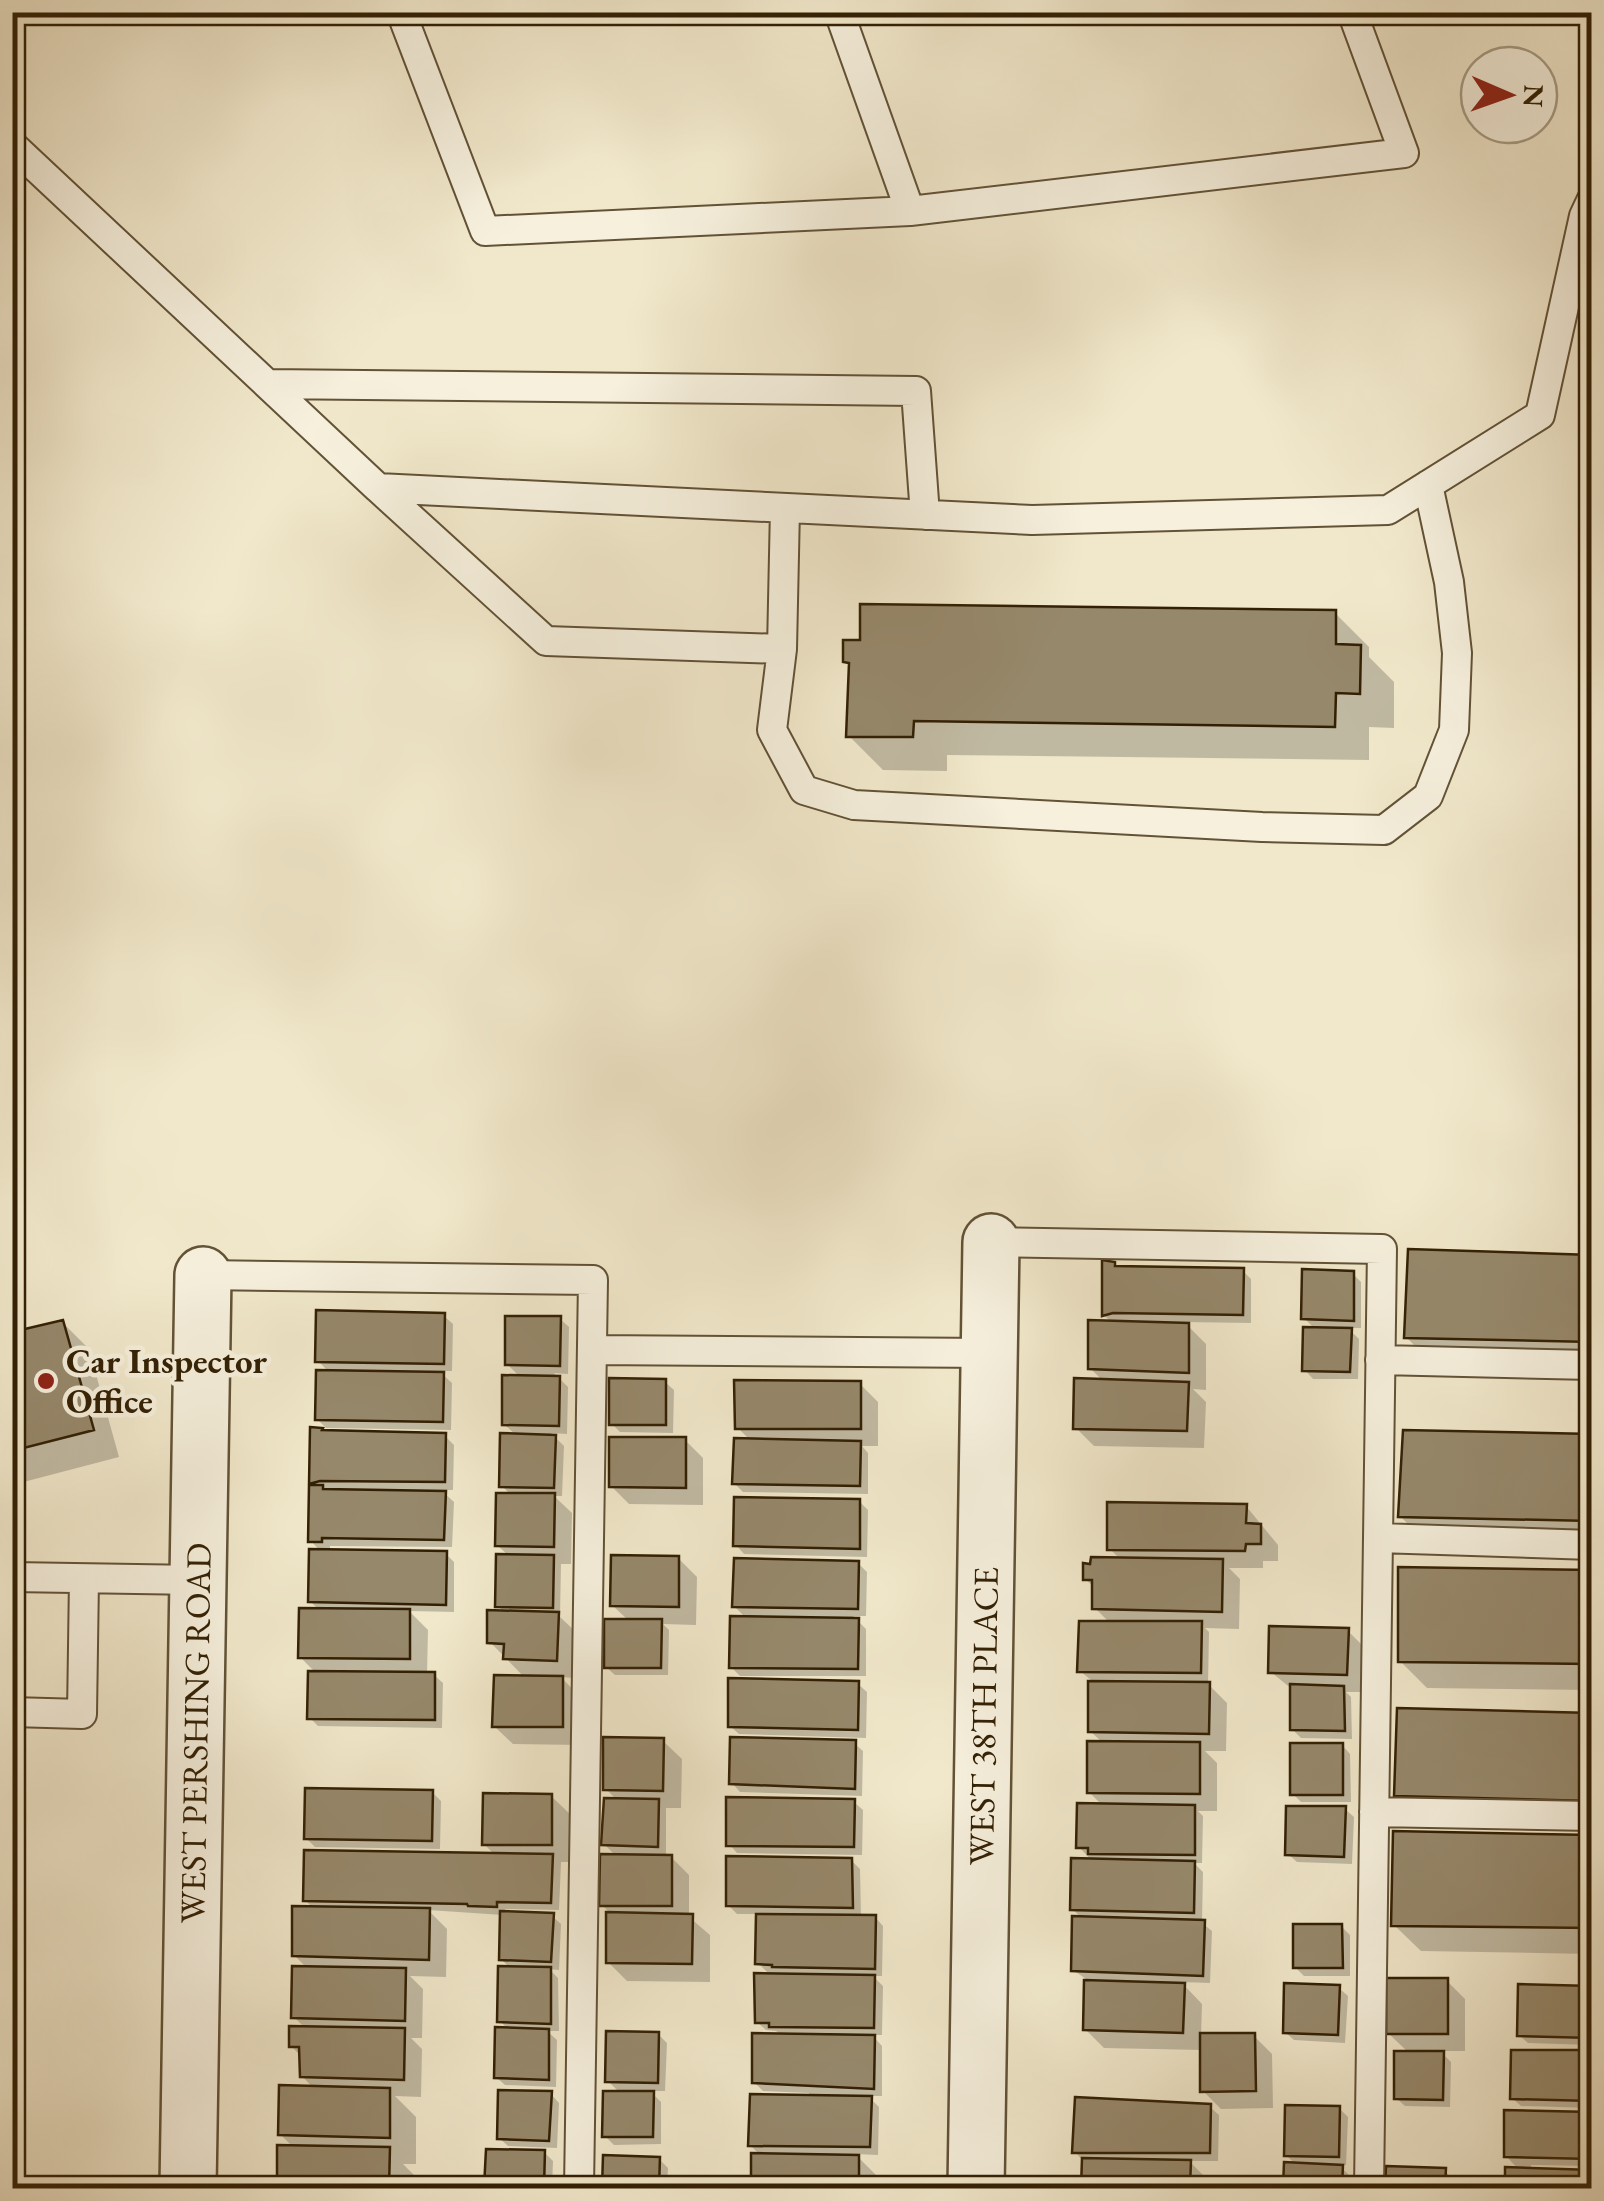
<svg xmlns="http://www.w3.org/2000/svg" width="1604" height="2201" viewBox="0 0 1604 2201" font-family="'EB Garamond',serif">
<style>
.shadow{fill:#0003}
.building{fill:#96886b;stroke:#332004;stroke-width:2.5}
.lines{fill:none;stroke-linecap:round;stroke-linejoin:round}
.service-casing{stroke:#625236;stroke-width:32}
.minor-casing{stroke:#625236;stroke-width:60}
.service{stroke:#f6f0dd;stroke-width:28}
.minor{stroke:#f6f0dd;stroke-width:55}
.poi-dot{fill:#8f2418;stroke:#f6f0dd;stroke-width:4}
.labels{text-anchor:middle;stroke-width:9;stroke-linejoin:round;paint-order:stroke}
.poi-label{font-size:35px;font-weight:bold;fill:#332004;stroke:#f6f0dd;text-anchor:start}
.street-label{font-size:35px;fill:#332004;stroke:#f6f0dd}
</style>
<rect width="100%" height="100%" fill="#f1e8cb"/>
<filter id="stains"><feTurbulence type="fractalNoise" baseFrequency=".002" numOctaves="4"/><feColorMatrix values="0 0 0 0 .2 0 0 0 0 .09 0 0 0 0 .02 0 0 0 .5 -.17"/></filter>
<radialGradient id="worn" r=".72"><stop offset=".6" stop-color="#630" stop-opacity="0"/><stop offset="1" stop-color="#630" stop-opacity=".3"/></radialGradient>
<path class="shadow" d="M1335,613L1369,647V657L1394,682V728L1369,727V760L947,755V771L883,770L849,736L851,667L845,661L862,642Z
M1592,1257V1367L1433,1364L1406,1337Z
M1114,1264L1118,1269L1243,1271L1251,1279V1323L1184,1322L1206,1344V1390L1193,1389L1206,1402L1204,1448L1094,1446L1076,1428L1104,1382L1090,1368L1112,1323L1104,1315Z
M1353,1274L1361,1282V1328H1348L1359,1339L1358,1379H1313L1305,1370L1316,1330L1304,1318Z
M444,1316L453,1324L452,1371H439L452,1383L451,1430L326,1428L317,1419L330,1373L318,1361Z
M560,1319L569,1327L568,1374L554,1373L568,1387L567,1434L551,1433L564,1446L562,1496H554L572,1513L571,1564H561L560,1617L576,1632L574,1678L561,1677L580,1697V1745L513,1744L494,1726L525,1678L490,1642L505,1613L498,1606L510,1557L497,1545L511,1495L502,1486L517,1436L504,1424L521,1378L507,1364Z
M62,1322L89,1349L119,1457L12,1485V1334Z
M665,1382L674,1390L673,1433L620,1432L612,1424Z
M860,1384L878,1402V1446H862L868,1453V1494L743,1492L734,1483L751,1441L737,1427Z
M313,1430L445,1436L454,1445L453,1490H441L454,1502L452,1547L330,1546V1552L446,1554L454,1562V1612L409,1611L428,1630L427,1675H434L443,1683L442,1728L318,1726L310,1718L317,1674L300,1657L320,1611L310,1601L321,1552L311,1541Z
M1592,1437V1546L1427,1543L1400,1516Z
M685,1440L703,1458V1505L629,1504L611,1486Z
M859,1501L868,1510L867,1557L744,1554L736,1545Z
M1246,1506L1278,1545V1561H1263V1568H1229L1240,1579L1239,1629L1205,1628L1209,1632L1208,1684L1227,1703L1226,1751H1205L1217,1763V1811H1198L1203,1816L1202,1863H1194L1203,1872L1202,1923L1212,1931L1210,1983L1181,1982L1202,2004L1201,2036H1254L1272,2054L1273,2108L1221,2109L1203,2091L1202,2050L1104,2048L1085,2029L1086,1979L1073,1970L1083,1919L1072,1909L1092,1861L1079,1847L1103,1806L1089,1792L1103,1743L1090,1731L1091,1680L1080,1671L1110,1623L1095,1608V1588L1085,1579L1121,1560L1110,1549Z
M678,1558L697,1577L696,1625L663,1624L669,1630L668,1675H615L606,1667L629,1621L612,1605Z
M858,1563L867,1572L866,1616H853L866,1629V1676H740L731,1667L747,1619L734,1606Z
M1592,1572V1690L1427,1688L1400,1661Z
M1348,1631L1366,1649L1364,1692H1346L1351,1697L1352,1739L1301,1738L1292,1729L1293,1690L1271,1672Z
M858,1684L867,1692L866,1738L739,1734L730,1726Z
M1592,1716V1826L1423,1822L1396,1795Z
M663,1741L682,1759L681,1808H666V1857H671L689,1875V1917L710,1935V1982L627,1981L608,1962V1911L602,1905L617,1857L604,1844L618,1801L606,1789Z
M854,1743L863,1751L862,1796L740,1792L732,1783Z
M1342,1745L1350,1754L1351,1802H1301L1293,1794Z
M432,1792L441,1801L440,1849L315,1847L306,1838Z
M551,1796L570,1814V1862H561L559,1910L505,1909V1914L552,1916L561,1924L559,1970L549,1969L558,1978L559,2031H547L557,2040L556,2087L505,2085L496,2077L509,2030L500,2021L511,1969L501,1959L503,1915L428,1910L447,1929L446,1977L410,1976L423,1989L422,2038H411L422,2049L421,2097L395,2096L416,2117V2164H403L416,2177V2188H279L280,2148H294L280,2134L314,2089L302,2076V2057L291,2046L305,2028L294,2017L308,1969L294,1955L314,1909L305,1900L496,1856L484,1844Z
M854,1802L863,1810L862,1855L737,1853L729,1844Z
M1345,1809L1354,1817L1352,1864L1297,1862L1288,1854Z
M1592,1838V1954L1421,1951L1394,1925Z
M851,1860L860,1869L861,1917H875L883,1926L882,1976H873L883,1986L882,2035H872L882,2046V2096H868L879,2107L878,2155L855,2154L885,2184V2188H753L754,2156H761L750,2145L809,2098V2093L763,2091L754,2082L782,2036L776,2031L766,2030L757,2022L771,1976L758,1963L759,1914H737L728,1905Z
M1341,1926L1350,1935V1976H1304L1295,1967Z
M1447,1981L1465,1999V2051H1440L1451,2062L1450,2107L1405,2106L1396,2098L1409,2053L1388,2033Z
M1339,1988L1348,1996L1345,2043L1294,2040L1285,2032Z
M1592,1989V2045L1528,2043L1519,2035Z
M658,2034L667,2043L665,2091H650L661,2102V2144L614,2145L605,2136L620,2093L608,2081Z
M1592,2053V2108L1521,2106L1512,2098Z
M551,2094L559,2103L557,2148L508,2146L499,2138Z
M1210,2107L1219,2115L1218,2161H1189L1208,2180V2188H1084V2162L1075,2152Z
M1339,2108L1348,2117L1346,2165H1339L1350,2176V2188H1286L1287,2165H1296L1286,2155Z
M1592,2114V2166L1531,2165V2170L1592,2172V2188H1507V2169L1519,2170L1506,2156Z
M488,2152H544L553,2161L552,2188H486Z
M605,2158L659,2159L668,2168L667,2188H604Z
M1389,2168L1444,2170L1453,2179V2188H1388Z"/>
<path class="building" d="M860,604L1336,610V644L1361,645L1360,694L1336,693L1335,727L914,721L913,737H846L849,663L843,662V640H860Z
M1408,1249L1592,1255V1342L1404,1338Z
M1102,1260L1115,1262V1266L1244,1268L1243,1315L1113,1313L1102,1316Z
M1302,1269L1354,1271V1321L1301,1319Z
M316,1310L445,1313L444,1364L315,1362Z
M505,1316H561L560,1366L505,1365Z
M63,1320L94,1430L12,1451V1332Z
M1088,1320L1189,1323V1373L1088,1369Z
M1303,1327L1352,1328L1350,1372L1302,1371Z
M316,1370L444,1372L443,1422L315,1420Z
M502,1375L560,1376L559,1426L502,1425Z
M609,1378L666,1379V1425H609Z
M1074,1378L1189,1382L1187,1431L1073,1429Z
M734,1380L861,1381V1429H735Z
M310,1427L323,1428L322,1430L446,1433L445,1482L320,1481L309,1484Z
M1403,1430L1592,1434V1521L1398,1517Z
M500,1433L556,1435L554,1488L499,1487Z
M609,1437H686V1488L609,1487Z
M734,1438L861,1441L860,1486L732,1484Z
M309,1485H323V1489L446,1491L444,1540L322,1538V1542H308Z
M496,1493H555L554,1547L495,1546Z
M734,1497L860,1499V1549L733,1546Z
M1107,1502L1247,1504L1246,1523L1261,1524V1544H1246L1245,1551L1107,1550Z
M309,1549L447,1551L446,1605L308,1602Z
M496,1554L554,1555L553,1608L495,1607Z
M611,1555L679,1556V1607L610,1606Z
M1091,1557L1223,1559L1222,1612L1092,1609V1580H1083V1563L1090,1564Z
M734,1558L859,1561L858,1609L732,1607Z
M1398,1567L1592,1570V1664L1398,1662Z
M299,1608L410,1609V1659L298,1658Z
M487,1610L559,1612L557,1661L503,1659L504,1644L487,1643Z
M730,1616L859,1618L858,1669L729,1668Z
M604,1619H662L661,1668H604Z
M1079,1621H1202L1201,1673L1077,1672Z
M1269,1626L1349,1628L1347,1675L1268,1673Z
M308,1671L435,1672V1720L307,1719Z
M494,1675L563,1676V1727H492Z
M728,1678L859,1681L858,1730L728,1727Z
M1088,1681L1210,1682L1209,1734L1088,1732Z
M1290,1684L1344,1686L1345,1731L1290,1730Z
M1397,1708L1592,1713V1801L1394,1796Z
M603,1737L664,1738L663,1791L603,1790Z
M730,1737L856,1740L855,1789L729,1784Z
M1087,1741L1200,1742V1794L1087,1793Z
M1290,1743H1343V1795H1290Z
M305,1788L433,1790L432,1841L304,1839Z
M483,1793L552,1794V1845H482Z
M726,1797L855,1799L854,1847L726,1846Z
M604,1798L659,1799L658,1847L601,1845Z
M1077,1803L1195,1805V1855L1088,1854V1848H1076Z
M1286,1806H1346L1344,1857L1285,1855Z
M1393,1831L1592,1835V1928L1391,1926Z
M304,1850L553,1854L551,1903L497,1902V1907L468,1906L467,1904L303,1901Z
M600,1854L672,1855V1906H599Z
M726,1856L852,1858L853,1908L726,1906Z
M1071,1858L1195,1861L1194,1913L1070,1910Z
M292,1906L430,1908L429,1960L292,1956Z
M500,1911L554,1913L551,1962L499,1960Z
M606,1912L693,1914L692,1964L606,1963Z
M756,1914L876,1915L875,1969L772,1967V1965L755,1964Z
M1072,1916L1205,1920L1203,1976L1071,1971Z
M1293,1924H1342L1343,1968H1293Z
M292,1966L406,1968L405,2021L291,2018Z
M498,1966L551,1967V2024L497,2022Z
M754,1973L875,1975L874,2028L769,2027V2023H755Z
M1386,1978H1448V2034H1386Z
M1084,1980L1185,1983L1183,2033L1083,2030Z
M1284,1983L1340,1985L1338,2035L1283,2033Z
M1518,1984L1592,1986V2038L1517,2036Z
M289,2026L405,2028L404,2080L300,2077L299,2047H289Z
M495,2027L549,2029V2080L494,2078Z
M606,2031L659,2032L658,2083L605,2082Z
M752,2033L875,2035L874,2089L752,2083Z
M1200,2033H1255L1256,2091L1200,2092Z
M1511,2050H1592V2101L1510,2099Z
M1394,2051H1444L1443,2100L1394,2099Z
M279,2085L390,2088V2138L278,2135Z
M498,2090L552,2091L549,2141L497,2139Z
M603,2091H654L653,2137H602Z
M750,2094L872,2096L870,2147L748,2146Z
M1075,2097L1211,2104L1210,2153H1072Z
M1285,2105L1340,2106L1339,2157L1284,2156Z
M1504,2110L1592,2112V2159L1504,2157Z
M277,2145L390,2147L389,2188H277Z
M486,2149L545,2150L544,2188H484Z
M751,2153L859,2155V2188H751Z
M603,2155L660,2157L659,2188H602Z
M1082,2158L1191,2160L1190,2188H1081Z
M1284,2162L1343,2165L1342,2188H1283Z
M1386,2166L1446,2168L1445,2188H1385Z
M1505,2167L1592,2170V2188H1505Z"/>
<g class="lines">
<defs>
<path id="service" d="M401,12L485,231L910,211L839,12
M12,145L378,488L1032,520L1388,510L1540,415L1584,216L1592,199
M910,211L1404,153L1352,12
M267,384L916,391L925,515
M378,488L546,641L782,649L785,508
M782,649L772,730L804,790L854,805L1262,827L1384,830L1428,796L1454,730L1457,653L1449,582L1428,485
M991,1242L1382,1249L1369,2188
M203,1275L593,1280L579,2188
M592,1350L989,1353
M1380,1360L1592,1365
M1378,1538L1592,1545
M12,1577L198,1580
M12,1712L82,1714L84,1579
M1374,1812L1592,1816"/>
<g id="minor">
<path id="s1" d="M188,2188L203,1275"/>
<path id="s2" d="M976,2188L991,1242"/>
</g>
</defs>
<use href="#service" class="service-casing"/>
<use href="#minor" class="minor-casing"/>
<use href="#service" class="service"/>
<use href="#minor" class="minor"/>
</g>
<circle class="poi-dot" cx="46" cy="1381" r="10"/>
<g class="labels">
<g class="poi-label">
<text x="66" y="1373">Car Inspector<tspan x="66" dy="40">Office</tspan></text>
</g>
<g class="street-label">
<text dy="12" stroke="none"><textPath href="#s2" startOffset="472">WEST 38TH PLACE</textPath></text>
<text dy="12" stroke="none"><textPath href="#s1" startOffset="455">WEST PERSHING ROAD</textPath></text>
</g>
</g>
<rect width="1604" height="2201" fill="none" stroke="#f1e8cb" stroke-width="50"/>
<rect x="15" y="15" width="1574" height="2171" fill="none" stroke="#332004" stroke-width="5"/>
<rect x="25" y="25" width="1554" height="2151" fill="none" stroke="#332004" stroke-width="2.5"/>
<g transform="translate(1509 95) rotate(92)"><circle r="48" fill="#f6f0dd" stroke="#a89d86" stroke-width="2.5"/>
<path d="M0-8L18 38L0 25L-18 38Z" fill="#8f2418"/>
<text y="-15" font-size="28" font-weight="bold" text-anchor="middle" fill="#332004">N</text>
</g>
<rect width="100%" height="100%" filter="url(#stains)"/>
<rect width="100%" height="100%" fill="url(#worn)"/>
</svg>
